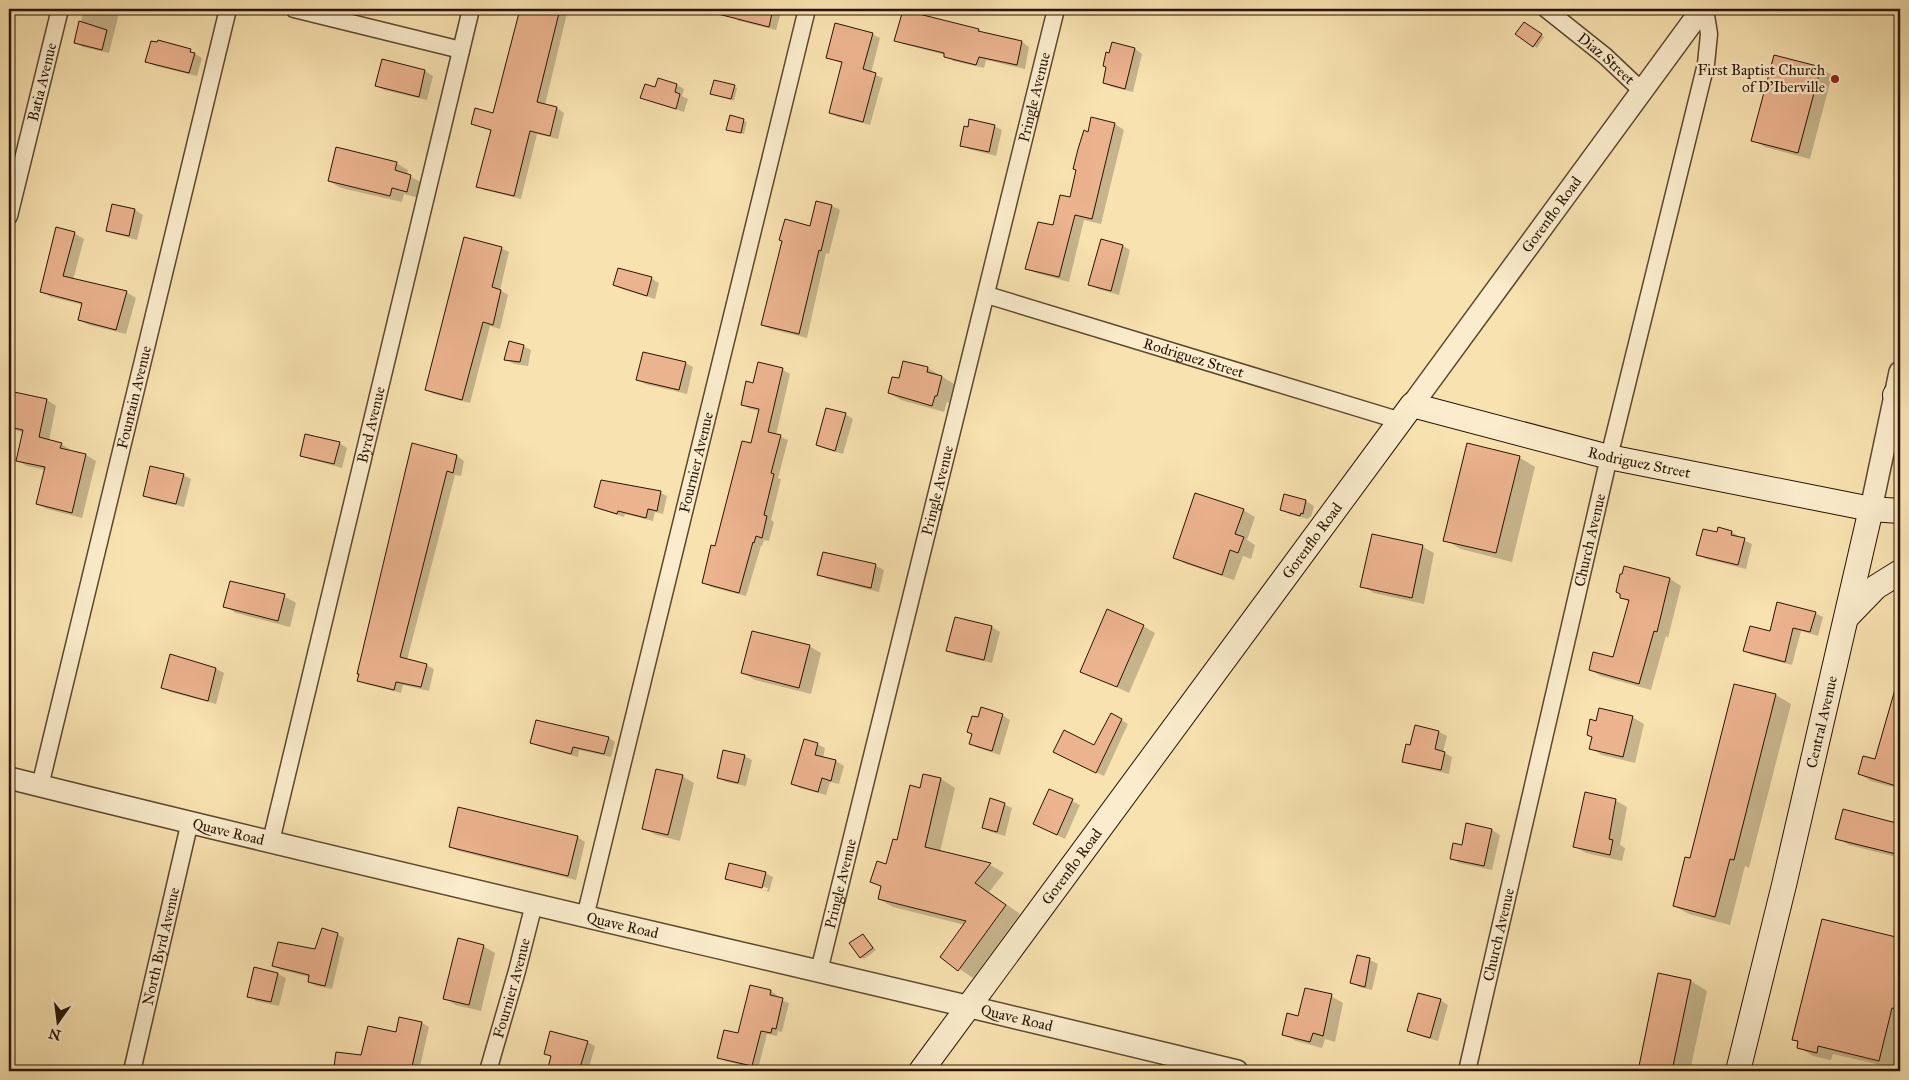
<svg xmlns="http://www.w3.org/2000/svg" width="1909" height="1080" viewBox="0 0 1909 1080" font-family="'IM FELL Great Primer',serif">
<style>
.shadow{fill:#0003}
.building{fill:#ebb38e;stroke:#291300}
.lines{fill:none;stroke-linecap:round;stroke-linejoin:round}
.minor-casing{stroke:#5d472c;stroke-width:19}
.tertiary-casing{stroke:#5d472c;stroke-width:24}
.secondary-casing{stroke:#291300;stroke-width:26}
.minor{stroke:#faeccc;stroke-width:16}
.tertiary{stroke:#faeccc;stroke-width:21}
.secondary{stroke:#faeccc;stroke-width:24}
.poi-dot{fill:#8f2418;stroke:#faeccc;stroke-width:2}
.labels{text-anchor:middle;stroke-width:4.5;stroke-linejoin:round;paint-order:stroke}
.street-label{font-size:15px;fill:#291300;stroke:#faeccc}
.poi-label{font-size:15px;fill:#291300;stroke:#faeccc;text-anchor:end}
</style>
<rect width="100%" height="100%" fill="#f8e2b0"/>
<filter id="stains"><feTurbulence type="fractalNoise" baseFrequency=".004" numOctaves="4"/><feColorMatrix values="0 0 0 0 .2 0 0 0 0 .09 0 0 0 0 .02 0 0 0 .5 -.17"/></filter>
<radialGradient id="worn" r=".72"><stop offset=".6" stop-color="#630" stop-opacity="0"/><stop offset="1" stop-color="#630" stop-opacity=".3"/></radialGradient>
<path class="shadow" d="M84,9H120L109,53L83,47L76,43Z
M130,9H142V11Z
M522,9H568L545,105L557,108L564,113L558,139L537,134L521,199L484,190L477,186L492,131L472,123L494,115Z
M733,9H782L776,30L739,21L731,16Z
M1528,26L1544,37L1537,48L1534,46Z
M978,30L985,34L1022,42L1029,47L1025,69L986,60L984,68L953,61L945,55L903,44L896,40Z
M872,34L880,38L871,73L883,78L870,125L838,117L830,113L843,64L828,57Z
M1135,49L1142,54L1133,92L1112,87L1104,83Z
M190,51L202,58L197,76L155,66L147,61Z
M382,61L425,71L433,76L427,100L384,90L377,86Z
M1820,68L1832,75L1810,159L1765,147L1753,140Z
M677,85L684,89L682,96L688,99L684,112L650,101L642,97L656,88Z
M734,86L737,88L734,101L712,94Z
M730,117L747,122L744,134L727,130Z
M1115,124L1124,130L1101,224L1084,220L1069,282L1036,273L1026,268L1070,199L1089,133Z
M994,126L1002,130L996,156L969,149L961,145Z
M396,163L408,170L407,175L423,183L419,198L404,194L402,202L341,188L329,181Z
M817,202L832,206L840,210L829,254L826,253L807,338L770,329L763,325L811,227Z
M113,205L135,210L143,215L137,240L115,234L107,230Z
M74,233L84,239L73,280L126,292L136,298L126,334L89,325L79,320L83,305L51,297L41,291Z
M1123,246L1130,250L1119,295L1098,289L1090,284Z
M501,248L509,252L500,290L508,295L500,329L490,326L470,403L434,394L426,390Z
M651,278L659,283L655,299L622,289L614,285Z
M523,346L531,350L528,366L514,364L506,360Z
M685,363L693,367L687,394L645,384L638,380Z
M759,364L783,370L790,374L776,435L788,440L778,478L781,479L771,520L774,522L769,541L764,540L762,546H761L746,596L711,587L703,582L752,445L759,411L750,409L742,404L754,384Z
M928,368L954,384L949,403L947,402L944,412L901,400L889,393L899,380Z
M47,400L56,406L49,441L61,444L71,450V452L86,455L96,461L82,518L47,509L37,504L46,470L27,466L17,460L24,433L9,428V403Z
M845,414L853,419L843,454L825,449L817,445Z
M339,443L347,448L342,468L309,459L301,455Z
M413,445L457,456L464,461L461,476L455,475L407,660L426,665L434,669L429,691L403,685L401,693L366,684L359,680Z
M1519,457L1535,467L1512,562L1461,549L1445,540Z
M183,475L191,479L184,507L152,500L144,495Z
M661,493L667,496L663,514L655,512L653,521L625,514L624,517L602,510L595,507Z
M1285,496L1306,501L1314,506L1311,517H1309L1308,519L1289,514L1282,510Z
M1243,510L1255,517L1247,540L1255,545L1251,559L1243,556L1234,580L1186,564L1175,558Z
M1719,529L1732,532L1740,537L1739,538L1752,544L1746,569L1706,559L1698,554L1718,534Z
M1423,547L1434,553L1424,604L1374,593L1362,586Z
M824,553L876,566L884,570L879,592L827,579L819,574Z
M1625,568L1670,579L1681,586L1668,638L1666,636L1651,690L1601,676L1590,670L1614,659L1629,602L1621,597Z
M284,596L296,603L290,627L236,613L224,606Z
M1815,613L1823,617L1818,636L1801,631L1792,665L1752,655L1744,651L1771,632Z
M956,619L992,627L1000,632L992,663L956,655L948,650Z
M1143,626L1155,633L1129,693L1082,671Z
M809,646L821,653L811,694L755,680L743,673Z
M171,656L216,669L224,673L216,704L170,692L163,687Z
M1776,695L1791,704L1749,868L1745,866L1730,925L1689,914L1674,906L1690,860Z
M1890,713L1900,717V789L1871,781L1860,774L1876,760Z
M1002,715L1010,720L1000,755L978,748L970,744L978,719Z
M1632,717L1644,724L1635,763L1602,755L1590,748Z
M1121,720L1128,724L1104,776L1062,756L1095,746Z
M1416,727L1439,732L1447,736L1443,752L1452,757L1449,774L1412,765L1404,761L1411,746Z
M609,738L615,742L611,757L579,750L578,757L538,746L531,743Z
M817,744L825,748L823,758L836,761L844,766L839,784L830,782L826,795L800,788L792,784Z
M744,756L752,760L746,786L726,782L718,777Z
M924,775L941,779L955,788L940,852L990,865L1004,873L989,892L1020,914L973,978L942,957L965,925L893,907L879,899L882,887L871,881L887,865L921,789Z
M682,776L694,783L680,841L656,835L644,829Z
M1050,790L1080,805L1065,839L1034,824Z
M1615,800L1627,807L1620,845L1625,848L1622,861L1586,853L1574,846Z
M1004,804L1012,808L1005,836L991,832L984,827Z
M1844,810L1900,825V858L1849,845L1837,838Z
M1467,825L1492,830L1500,835L1492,870L1459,863L1451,858L1463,846Z
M577,837L585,842L576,880L458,851L450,847Z
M765,873L773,877L769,892L733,882L767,891L768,888L733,880V882L726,878Z
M1823,920L1900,939V1041L1894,1068L1833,1054L1831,1060L1813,1056L1798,1047L1799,1042L1793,1039Z
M337,934L344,938L332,989L316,986L309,982L310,977L281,970L274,966L316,950Z
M863,935L876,950L864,959L860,957Z
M483,946L495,953L481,1011L456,1005L444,998Z
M1357,956L1370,960L1378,964L1372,990L1359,987L1351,982Z
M255,968L278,974L286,978L279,1006L256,1001L249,996Z
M1659,975L1691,981L1707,991L1690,1071H1639Z
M751,986L771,991L777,995L776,998L789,1003L782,1032L778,1031L777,1036L767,1034L758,1069L725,1061L719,1057L739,1035Z
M1331,996L1343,1003L1335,1042L1325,1039L1322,1048L1296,1041L1284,1034Z
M1440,1000L1448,1005L1438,1041L1417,1035L1409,1030Z
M400,1018L422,1023L429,1027L419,1071H352L343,1070L336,1066L362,1056L397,1034Z
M587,1042L595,1046L588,1071H548L552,1057L545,1053Z"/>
<path class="building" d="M520,9H560L537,102L557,107L550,136L530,131L514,196L476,187L491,130L471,124L475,108L493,113Z
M719,9H773L769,27L718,14Z
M903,10L979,29L978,31L1022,41L1017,65L979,57L976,65L944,57V53L894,41Z
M79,21L107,30L102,50L74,43Z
M1524,22L1542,34L1533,47L1515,34Z
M835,23L873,33L863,69L876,73L863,122L829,113L842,62L826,58Z
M158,40L191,49L190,52L195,53L189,73L145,62L151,41L157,42Z
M1112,42L1135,48L1125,89L1103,83L1106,67L1103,66L1106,52L1109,53Z
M1774,55L1821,67L1798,153L1751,141Z
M382,59L425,70L419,97L375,86Z
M658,78L677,84L675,92L680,94L676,109L640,98L645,84L655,87Z
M714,80L735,85L731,99L710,94Z
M730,115L744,119L741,133L726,130Z
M1091,117L1115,123L1092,219L1075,215L1059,277L1025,269L1038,222L1053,225L1060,195L1070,197L1076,170L1073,169L1078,149L1084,130L1088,132Z
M969,119L995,125L989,152L960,146L964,126L968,127Z
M336,147L397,162L395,170L411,175L407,192L392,188L390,196L328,181Z
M816,201L832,205L821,251L819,250L799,334L761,325L782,241L779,240L785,219L810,226Z
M112,204L135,209L129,236L106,231Z
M56,227L75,232L63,276L127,291L116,330L78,320L82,303L40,292Z
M464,237L502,247L492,287L501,290L493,325L483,322L462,400L425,390Z
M1101,239L1123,245L1111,291L1088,285Z
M618,268L652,277L647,296L613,285Z
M509,341L524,345L520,362L504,360Z
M643,352L686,362L679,390L636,380Z
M903,361L928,367L927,372L942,376L937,396H935L932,406L888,393L892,377L899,378Z
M758,362L783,368L768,432L781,435L771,473L774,474L764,515L767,516L762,538L756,536L754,543L753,542L739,593L702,583L711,545L715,546L742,441L751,443L759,409L741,405L746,381L753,383Z
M14,392L47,399L39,437L62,443L60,448L86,454L72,513L36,504L45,467L16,461L23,430L9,427V402H11Z
M826,408L846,413L835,451L816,445Z
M305,434L340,442L334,464L300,456Z
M412,443L457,455L453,473L447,471L400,657L427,664L421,687L396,682L394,690L357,681L359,674H357Z
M1467,443L1520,456L1496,553L1443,541Z
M150,466L184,474L176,504L143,496Z
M601,480L661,491L657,511L648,509L646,518L618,511L617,514L594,507Z
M1195,493L1244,509L1235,534L1244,537L1238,553L1230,550L1222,575L1173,558Z
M1284,494L1306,500L1303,514L1301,513L1300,516L1280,510Z
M1718,527L1732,531L1731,535L1745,538L1738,565L1696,555L1703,529L1717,532Z
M1372,534L1423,545L1412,598L1360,587Z
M823,552L876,564L871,588L817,575Z
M1624,566L1670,578L1657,632L1654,631L1639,684L1589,670L1593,652L1613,657L1629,600L1620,598V594L1616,592L1620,574H1622Z
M230,581L285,594L278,621L223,607Z
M1777,602L1816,612L1810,632L1793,628L1785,662L1743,651L1750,626L1770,631Z
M1107,609L1144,625L1117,687L1080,672Z
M955,617L992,626L984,660L946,651Z
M752,631L810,645L799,688L741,673Z
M170,654L216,668L208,701L161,688Z
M1734,684L1776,694L1734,860L1730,859L1715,917L1673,906L1685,857L1690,858Z
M1896,686L1900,687V778L1898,777L1896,786L1858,774L1863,756L1875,759Z
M981,707L1003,714L992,751L969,744L972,734L967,732L972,716L978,717Z
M1599,708L1633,716L1623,757L1589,749L1592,737L1587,735L1590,719L1596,721Z
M1111,713L1122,719L1096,773L1053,752L1064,730L1094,745Z
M536,720L609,737L604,754L573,747L571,754L530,743Z
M1415,725L1439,731L1435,749L1445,752L1441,770L1402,762L1406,744L1410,745Z
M804,739L818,743L815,755L836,760L831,781L822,778L818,792L791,784Z
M723,750L745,755L738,783L717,778Z
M656,769L683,775L668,835L642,829Z
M923,774L941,778L925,847L991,863L975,883L1006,905L958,971L940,957L966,921L878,899L881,886L870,882L877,861L886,864L893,839L897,840L910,785L920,788Z
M1049,789L1073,799L1057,835L1033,824Z
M1585,792L1616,799L1609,839L1613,840L1610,855L1573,847Z
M990,798L1005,803L997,832L982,828Z
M458,807L578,836L568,876L449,847Z
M1843,809L1900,824V855L1835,839Z
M1466,823L1492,829L1484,866L1450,859L1453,843L1462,845Z
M729,863L766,872L762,888L725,879Z
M1822,919L1900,938V1010L1892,1008L1879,1061L1818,1046L1817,1053L1797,1048L1798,1041L1792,1040Z
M322,928L338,933L325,986L308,982L309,975L272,966L278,942L315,949Z
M863,934L873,948L860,958L849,943Z
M458,938L484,945L469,1005L443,999Z
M1357,955L1370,958L1365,987L1350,983Z
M254,967L278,973L271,1002L247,997Z
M1658,973L1691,980L1672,1071H1638Z
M750,985L771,990L770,995L783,998L776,1029L772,1028L771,1033L761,1031L752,1066L717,1058L724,1030L738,1033Z
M1305,988L1332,994L1323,1036L1313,1033L1310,1042L1282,1035L1287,1013L1298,1016Z
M1418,993L1441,999L1430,1038L1407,1031Z
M399,1017L422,1022L411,1071H366L334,1067L336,1052L361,1055L368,1026L396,1032Z
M550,1031L588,1041L579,1071H547L551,1056L544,1054Z"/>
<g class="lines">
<defs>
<g id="minor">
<path d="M294,9L461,50"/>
<path id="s1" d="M1546,9L1605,56L1641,90"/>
<path id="s2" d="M9,216L60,9"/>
<path id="s3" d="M987,295L1401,421"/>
<path id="s4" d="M40,786L228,9"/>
<path id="s5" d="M271,841L471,9"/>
<path id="s6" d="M585,917L807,9"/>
<path id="s7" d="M819,971L1056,9"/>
<path id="s8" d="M132,1071L190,821"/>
<path id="s9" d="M488,1071L517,971L534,904"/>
<path id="s10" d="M1467,1071L1609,457L1706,64L1709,34L1705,9"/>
</g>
<g id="tertiary">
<path id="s11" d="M1412,405L1702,9"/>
<path d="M1871,509L1900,372"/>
<path id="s12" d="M9,778C417,880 828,971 1237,1071"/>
</g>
<g id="secondary">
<path d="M1895,395L1900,409"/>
<path d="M1847,617L1876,587L1900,572"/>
<path id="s13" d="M921,1071L1412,405L1609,457L1871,509L1900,511"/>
<path id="s14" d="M1738,1071L1784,885L1871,509"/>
</g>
</defs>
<use href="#minor" class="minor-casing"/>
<use href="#tertiary" class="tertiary-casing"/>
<use href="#secondary" class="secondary-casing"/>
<use href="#minor" class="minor"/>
<use href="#tertiary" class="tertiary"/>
<use href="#secondary" class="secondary"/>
</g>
<circle class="poi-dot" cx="1835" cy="79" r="5"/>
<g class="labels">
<g class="street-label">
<text dy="5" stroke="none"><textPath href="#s1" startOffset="78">Diaz Street</textPath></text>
<text dy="5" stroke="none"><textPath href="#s2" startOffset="138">Batia Avenue</textPath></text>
<text dy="5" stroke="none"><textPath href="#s7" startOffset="900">Pringle Avenue</textPath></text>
<text dy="5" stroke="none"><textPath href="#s11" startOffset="236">Gorenflo Road</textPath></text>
<text dy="5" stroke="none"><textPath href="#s3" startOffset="216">Rodriguez Street</textPath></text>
<text dy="5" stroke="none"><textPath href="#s4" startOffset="400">Fountain Avenue</textPath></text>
<text dy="5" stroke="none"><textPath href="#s5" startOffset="428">Byrd Avenue</textPath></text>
<text dy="5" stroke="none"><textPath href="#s13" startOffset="1062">Rodriguez Street</textPath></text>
<text dy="5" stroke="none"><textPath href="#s6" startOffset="468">Fournier Avenue</textPath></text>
<text dy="5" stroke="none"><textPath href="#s7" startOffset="495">Pringle Avenue</textPath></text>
<text dy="5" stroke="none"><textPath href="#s10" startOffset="545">Church Avenue</textPath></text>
<text dy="5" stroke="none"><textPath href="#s13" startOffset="659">Gorenflo Road</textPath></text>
<text dy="5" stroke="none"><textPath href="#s14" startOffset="359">Central Avenue</textPath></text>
<text dy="5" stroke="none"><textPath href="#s12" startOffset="226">Quave Road</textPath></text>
<text dy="5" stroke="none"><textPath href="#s13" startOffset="254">Gorenflo Road</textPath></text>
<text dy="5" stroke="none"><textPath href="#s7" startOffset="90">Pringle Avenue</textPath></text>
<text dy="5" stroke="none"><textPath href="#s12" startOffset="631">Quave Road</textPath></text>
<text dy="5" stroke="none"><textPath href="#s10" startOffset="140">Church Avenue</textPath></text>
<text dy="5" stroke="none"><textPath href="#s8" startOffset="128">North Byrd Avenue</textPath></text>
<text dy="5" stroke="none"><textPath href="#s9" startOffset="86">Fournier Avenue</textPath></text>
<text dy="5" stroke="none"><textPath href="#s12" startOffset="1036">Quave Road</textPath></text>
</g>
<g class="poi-label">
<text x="1825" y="75">First Baptist Church<tspan x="1825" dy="17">of D'Iberville</tspan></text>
</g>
</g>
<rect width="1909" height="1080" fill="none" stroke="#f8e2b0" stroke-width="30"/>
<rect x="10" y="10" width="1889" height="1060" fill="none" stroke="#291300" stroke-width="2.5"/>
<rect x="15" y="15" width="1879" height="1050" fill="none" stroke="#291300"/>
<g transform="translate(58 1022) rotate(194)" stroke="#faeccc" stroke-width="4" paint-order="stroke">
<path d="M0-4L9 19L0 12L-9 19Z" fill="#291300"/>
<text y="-8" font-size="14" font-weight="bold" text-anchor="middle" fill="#291300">N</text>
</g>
<rect width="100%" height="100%" filter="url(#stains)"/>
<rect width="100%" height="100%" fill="url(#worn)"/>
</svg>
